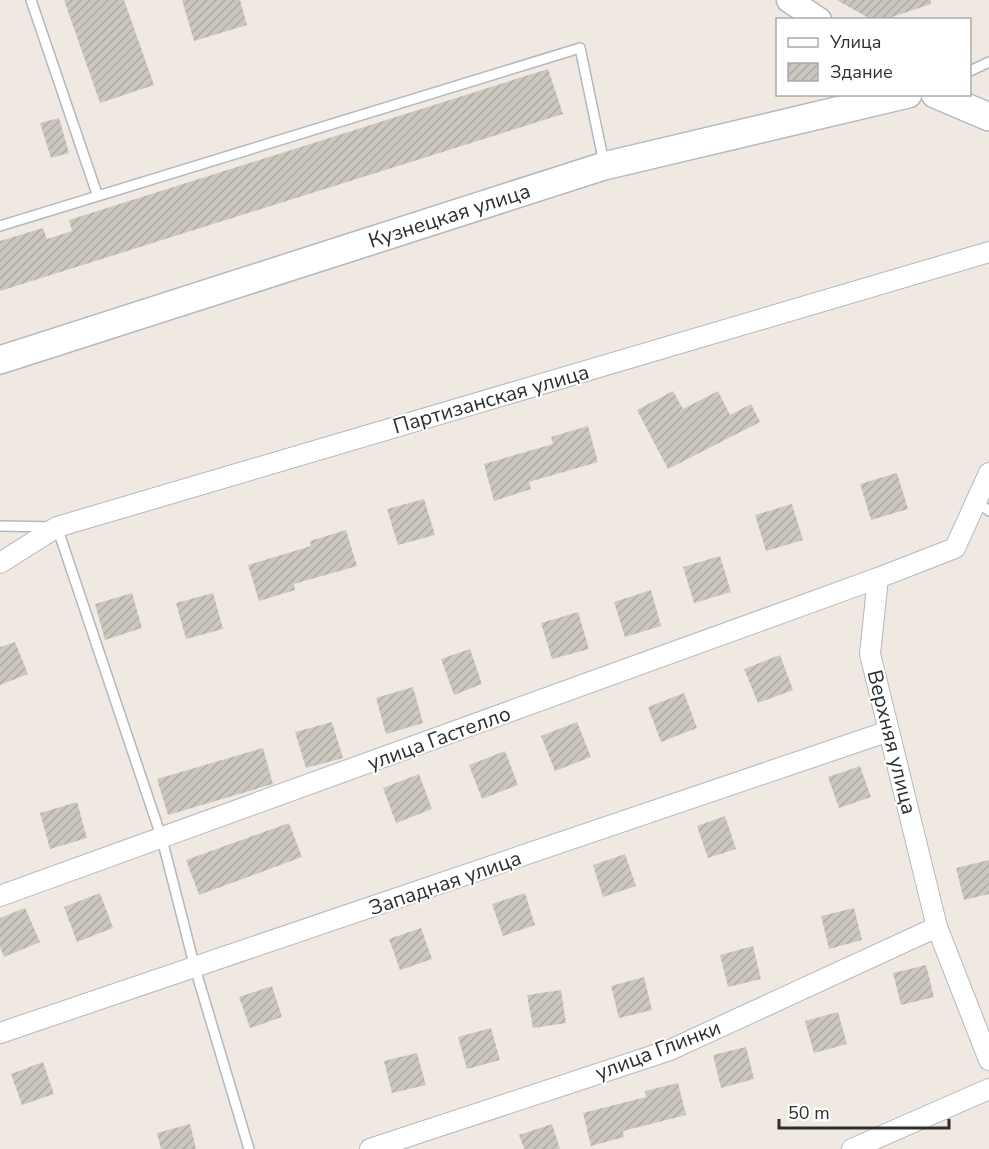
<svg xmlns="http://www.w3.org/2000/svg" width="989" height="1149" viewBox="0 0 989 1149" font-family="'Nunito Sans',sans-serif">
<style>
.building{fill:url(#building-hatch)}
.lines{fill:none;stroke-linecap:round;stroke-linejoin:round}
.service-casing{stroke:#b4b7c1;stroke-width:12}
.minor-casing{stroke:#b4b7c1;stroke-width:22}
.tertiary-casing{stroke:#b4b7c1;stroke-width:27}
.secondary-casing{stroke:#b4b7c1;stroke-width:30}
.service{stroke:#fff;stroke-width:9}
.minor{stroke:#fff;stroke-width:20}
.tertiary{stroke:#fff;stroke-width:24}
.secondary{stroke:#fff;stroke-width:27}
.labels{text-anchor:middle;stroke-width:4.5;stroke-linejoin:round;paint-order:stroke}
.street-label{font-size:21px;fill:#2e2e2e;stroke:#fff}
</style>
<defs>
<pattern id="building-hatch" width="6" height="6" patternUnits="userSpaceOnUse" patternTransform="scale(1.5)"><rect width="6" height="6" fill="#cbc7bf"/><path d="M-1 1l2-2M0 6l6-6M5 7l2-2" fill="none" stroke="#afaba4"/></pattern>
</defs>
<rect width="100%" height="100%" fill="#efe9e1"/>
<path class="building" d="M64,0H124L154,85L100,103Z
M182,0H240L247,25L194,41Z
M837,0H931V4L883,20H872Z
M548,69L563,114L0,291V241L43,228L47,239L72,231L69,220Z
M59,118L69,153L51,158L40,123Z
M673,391L683,409L718,391L730,415L751,404L760,422L668,469L637,410Z
M588,426L598,462L529,482L531,489L494,501L484,464L553,444L551,437Z
M897,473L908,509L871,520L860,484Z
M424,499L435,535L398,545L387,509Z
M792,504L803,540L766,551L755,515Z
M346,530L357,566L294,584L295,590L259,601L248,565L311,546L310,541Z
M720,556L731,592L694,603L683,567Z
M651,590L661,626L625,637L614,602Z
M132,593L142,628L105,640L95,604Z
M213,593L223,629L186,639L176,603Z
M578,612L589,649L552,659L541,623Z
M15,642L28,674L0,685V647Z
M470,649L482,684L454,695L441,659Z
M780,655L793,690L758,703L744,669Z
M413,687L423,723L386,734L376,698Z
M684,693L697,728L661,742L648,707Z
M332,722L343,758L306,768L295,732Z
M577,722L591,757L555,771L541,736Z
M263,748L273,784L168,815L157,779Z
M505,751L518,785L482,799L469,765Z
M860,766L871,797L839,808L828,777Z
M419,774L432,809L396,823L383,788Z
M77,802L87,838L50,849L40,813Z
M725,816L736,849L708,858L697,826Z
M289,823L302,857L199,895L186,860Z
M625,854L636,886L603,897L593,865Z
M989,860V894L964,900L956,868Z
M100,893L113,928L77,942L64,907Z
M525,893L535,925L503,936L492,904Z
M25,908L40,942L4,957L0,947V918Z
M854,908L862,940L829,949L821,916Z
M421,928L432,959L400,970L389,939Z
M753,946L761,979L728,987L720,955Z
M926,965L934,997L901,1005L893,973Z
M644,977L652,1010L619,1018L611,986Z
M272,986L282,1017L250,1028L239,997Z
M561,990L566,1023L533,1028L527,995Z
M838,1012L847,1044L814,1053L805,1021Z
M491,1028L500,1060L467,1069L458,1037Z
M746,1047L754,1079L721,1088L713,1055Z
M417,1053L426,1085L392,1093L384,1061Z
M43,1062L54,1094L22,1105L11,1074Z
M678,1083L686,1115L623,1131L624,1137L591,1146L583,1113L646,1097L645,1091Z
M190,1124L196,1149H161L157,1133Z
M552,1124L560,1149H524L519,1135Z"/>
<g class="lines">
<defs>
<path id="service" d="M31,0L97,194
M970,71L989,62
M0,226L580,48L604,163
M977,502L989,511
M0,526L57,527L162,839L195,968L249,1149"/>
<path id="minor" d="M989,473L955,548L878,578L870,654L937,927L989,1060
M0,563L57,527L989,252
M0,896L878,578
M0,1033L889,731
M370,1149L670,1050L937,927
M852,1149L989,1089"/>
<path id="tertiary" d="M789,0L819,20"/>
<g id="secondary">
<path d="M935,94L989,117"/>
<path id="s1" d="M0,360L604,166L908,94"/>
</g>
</defs>
<use href="#service" class="service-casing"/>
<use href="#minor" class="minor-casing"/>
<use href="#tertiary" class="tertiary-casing"/>
<use href="#secondary" class="secondary-casing"/>
<use href="#service" class="service"/>
<use href="#minor" class="minor"/>
<use href="#tertiary" class="tertiary"/>
<use href="#secondary" class="secondary"/>
</g>
<g class="labels">
<g class="street-label">
<text dy="7" stroke="none"><textPath href="#s1" startOffset="472">Кузнецкая улица</textPath></text>
<text transform="translate(491 399) rotate(-16)" y="7">Партизанская улица</text>
<text transform="translate(439 738) rotate(-20)" y="7">улица Гастелло</text>
<text transform="translate(892 742) rotate(76)" y="7">Верхняя улица</text>
<text transform="translate(445 883) rotate(-19)" y="7">Западная улица</text>
<text transform="translate(658 1050) rotate(-21)" y="7">улица Глинки</text>
</g>
</g>
<rect x="776" y="18" width="195" height="78" fill="#ffffff" stroke="#ababab" stroke-width="1.5"/>
<rect x="788" y="38" width="30" height="9" fill="#ffffff" stroke="#ababab" stroke-width="1.5"/>
<text x="830" y="48" font-size="18" fill="#2e2e2e">Улица</text>
<rect x="788" y="63" width="30" height="18" fill="url(#building-hatch)" stroke="#ababab" stroke-width="1.5"/>
<text x="830" y="78" font-size="18" fill="#2e2e2e">Здание</text>
<path d="M779 1119v9h170v-9" fill="none" stroke="#2e2e2e" stroke-width="3"/>
<text x="788" y="1119" font-size="18" fill="#2e2e2e" stroke="#ffffff" stroke-width="4.5" paint-order="stroke">50 m</text>
</svg>
